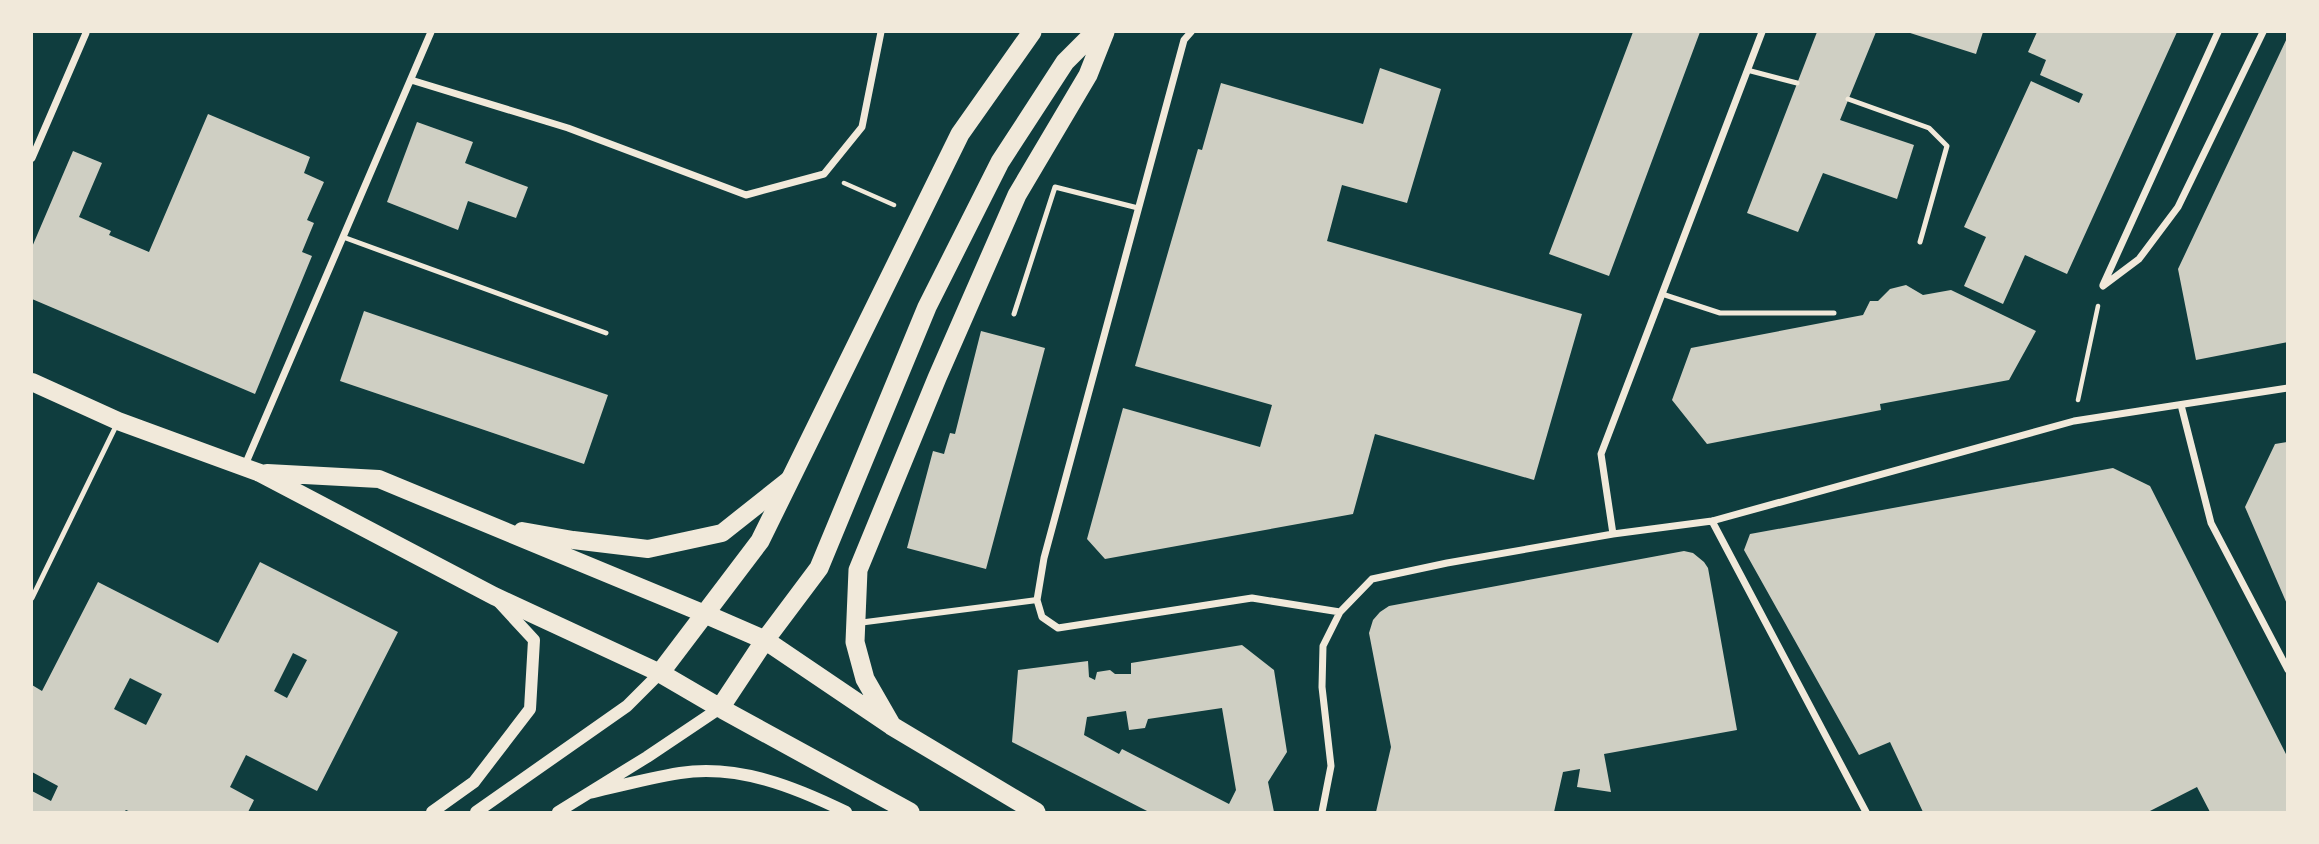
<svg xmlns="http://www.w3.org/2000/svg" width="2319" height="844" viewBox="0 0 2319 844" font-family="Rubik,sans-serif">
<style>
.building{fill:#cfcfc3;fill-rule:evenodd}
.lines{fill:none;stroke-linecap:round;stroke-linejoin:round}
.path{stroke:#f1e9da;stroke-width:4.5}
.service{stroke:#f1e9da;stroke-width:5}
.pedestrian{stroke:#f1e9da;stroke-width:6}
.minor{stroke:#f1e9da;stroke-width:7}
.tertiary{stroke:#f1e9da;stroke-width:12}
.primary{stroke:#f1e9da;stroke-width:18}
.trunk{stroke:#f1e9da;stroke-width:19}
</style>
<rect width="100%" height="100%" fill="#0f3d3e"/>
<path class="building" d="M1633,32H1700L1609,276L1549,254Z
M1817,32H1876L1840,120L1914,145L1897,199L1823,173L1798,232L1747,213Z
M1907,32H1983L1976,54Z
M2037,32H2177L2067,274L2025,255L2003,304L1964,286L1986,237L1964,227L2031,81L2079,103L2083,94L2040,75L2046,60L2028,52Z
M2288,36V342L2196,360L2178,269Z
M1380,68L1441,89L1407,203L1342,185L1327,241L1582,314L1534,480L1375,434L1353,514L1105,559L1087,539L1123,408L1260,447L1272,405L1135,366L1198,149L1202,150L1221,83L1363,124Z
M208,114L310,157L304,173L324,182L307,220L314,223L302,252L312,256L255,394L32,299V247L73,151L102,163L79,217L111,231L109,235L149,252Z
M417,122L473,142L465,163L528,187L516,218L468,201L458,230L387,202Z
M1906,285L1923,295L1951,290L2036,331L2009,380L1880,404L1881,410L1707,444L1672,400L1691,348L1863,315L1870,301H1878L1890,289Z
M364,311L608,395L584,464L340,381Z
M981,331L1045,348L986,569L907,548L933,451L944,454L950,433L955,434Z
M2287,442V604L2245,507L2275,444Z
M2113,468L2150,486L2288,758V812H2210L2197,787L2148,812H1923L1890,742L1859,755L1744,550L1750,534Z
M1684,551L1693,553L1704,562L1708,568L1737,730L1604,754L1611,792L1577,787L1580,769L1563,772L1554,812H1376L1391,747L1369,633L1373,620L1380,612L1389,606Z
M260,562L398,632L317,791L246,755L230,787L254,800L248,812H131L126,810L124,812H32V791L51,801L58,786L32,772V685L42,691L98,582L218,643ZM293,653L307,660L287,698L274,691ZM130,678L162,694L146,725L114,709Z
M1242,645L1274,670L1287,752L1268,782L1274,812H1149L1012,742L1018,670L1088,661L1089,677L1095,680L1097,672L1110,670L1115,674H1131V663ZM1222,708L1236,790L1229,804L1122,749L1119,754L1084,735L1087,717L1126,711L1129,730L1145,728L1148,719Z"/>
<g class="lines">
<path class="path" d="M844,183L894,205
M2078,400L2098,306"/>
<path class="service" d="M1747,70L1797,83
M1848,99L1929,128L1947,146L1920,242
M343,237L606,333
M1662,294L1720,313H1834
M1014,314L1055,187L1138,208
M32,598L117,424"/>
<path class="pedestrian" d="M858,623L1037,600"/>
<path class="minor" d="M1191,32L1184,40L1044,558L1037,600L1042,617L1058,628L1252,598L1340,612
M411,80L568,128L746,195L824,174L862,127L881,32
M32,158L86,33
M2103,285L2218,32
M2103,286L2139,259L2178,207L2263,32
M2181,405L2211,523L2288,670
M245,465L431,32
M1712,521L1866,812
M1613,534L1601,454L1762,32
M1322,812L1331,766L1322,687L1323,646L1340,612L1372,579L1447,563L1613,534L1712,521L2074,421L2288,388"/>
<path class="tertiary" d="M589,793C619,786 649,778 680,773C738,764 795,787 846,812
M432,812L474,782L530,709L534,640L499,602
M476,812L627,706L660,673
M558,812L647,757L720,708"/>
<path class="primary" d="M32,382L118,421L260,473L494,596L660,673
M267,473L379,479L705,614
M522,531L573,540L648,549L722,533L790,479"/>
<path class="trunk" d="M705,614L765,640L892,726L1036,812
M720,708L765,640L819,568L927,307L1000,162L1065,62L1095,32
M892,726L865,679L855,642L858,570L937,378L1017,195L1088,75L1105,32
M910,812L720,708L660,673L760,541L960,134L1032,32"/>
</g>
<rect width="2319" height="844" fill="none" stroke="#f1e9da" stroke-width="66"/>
</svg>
